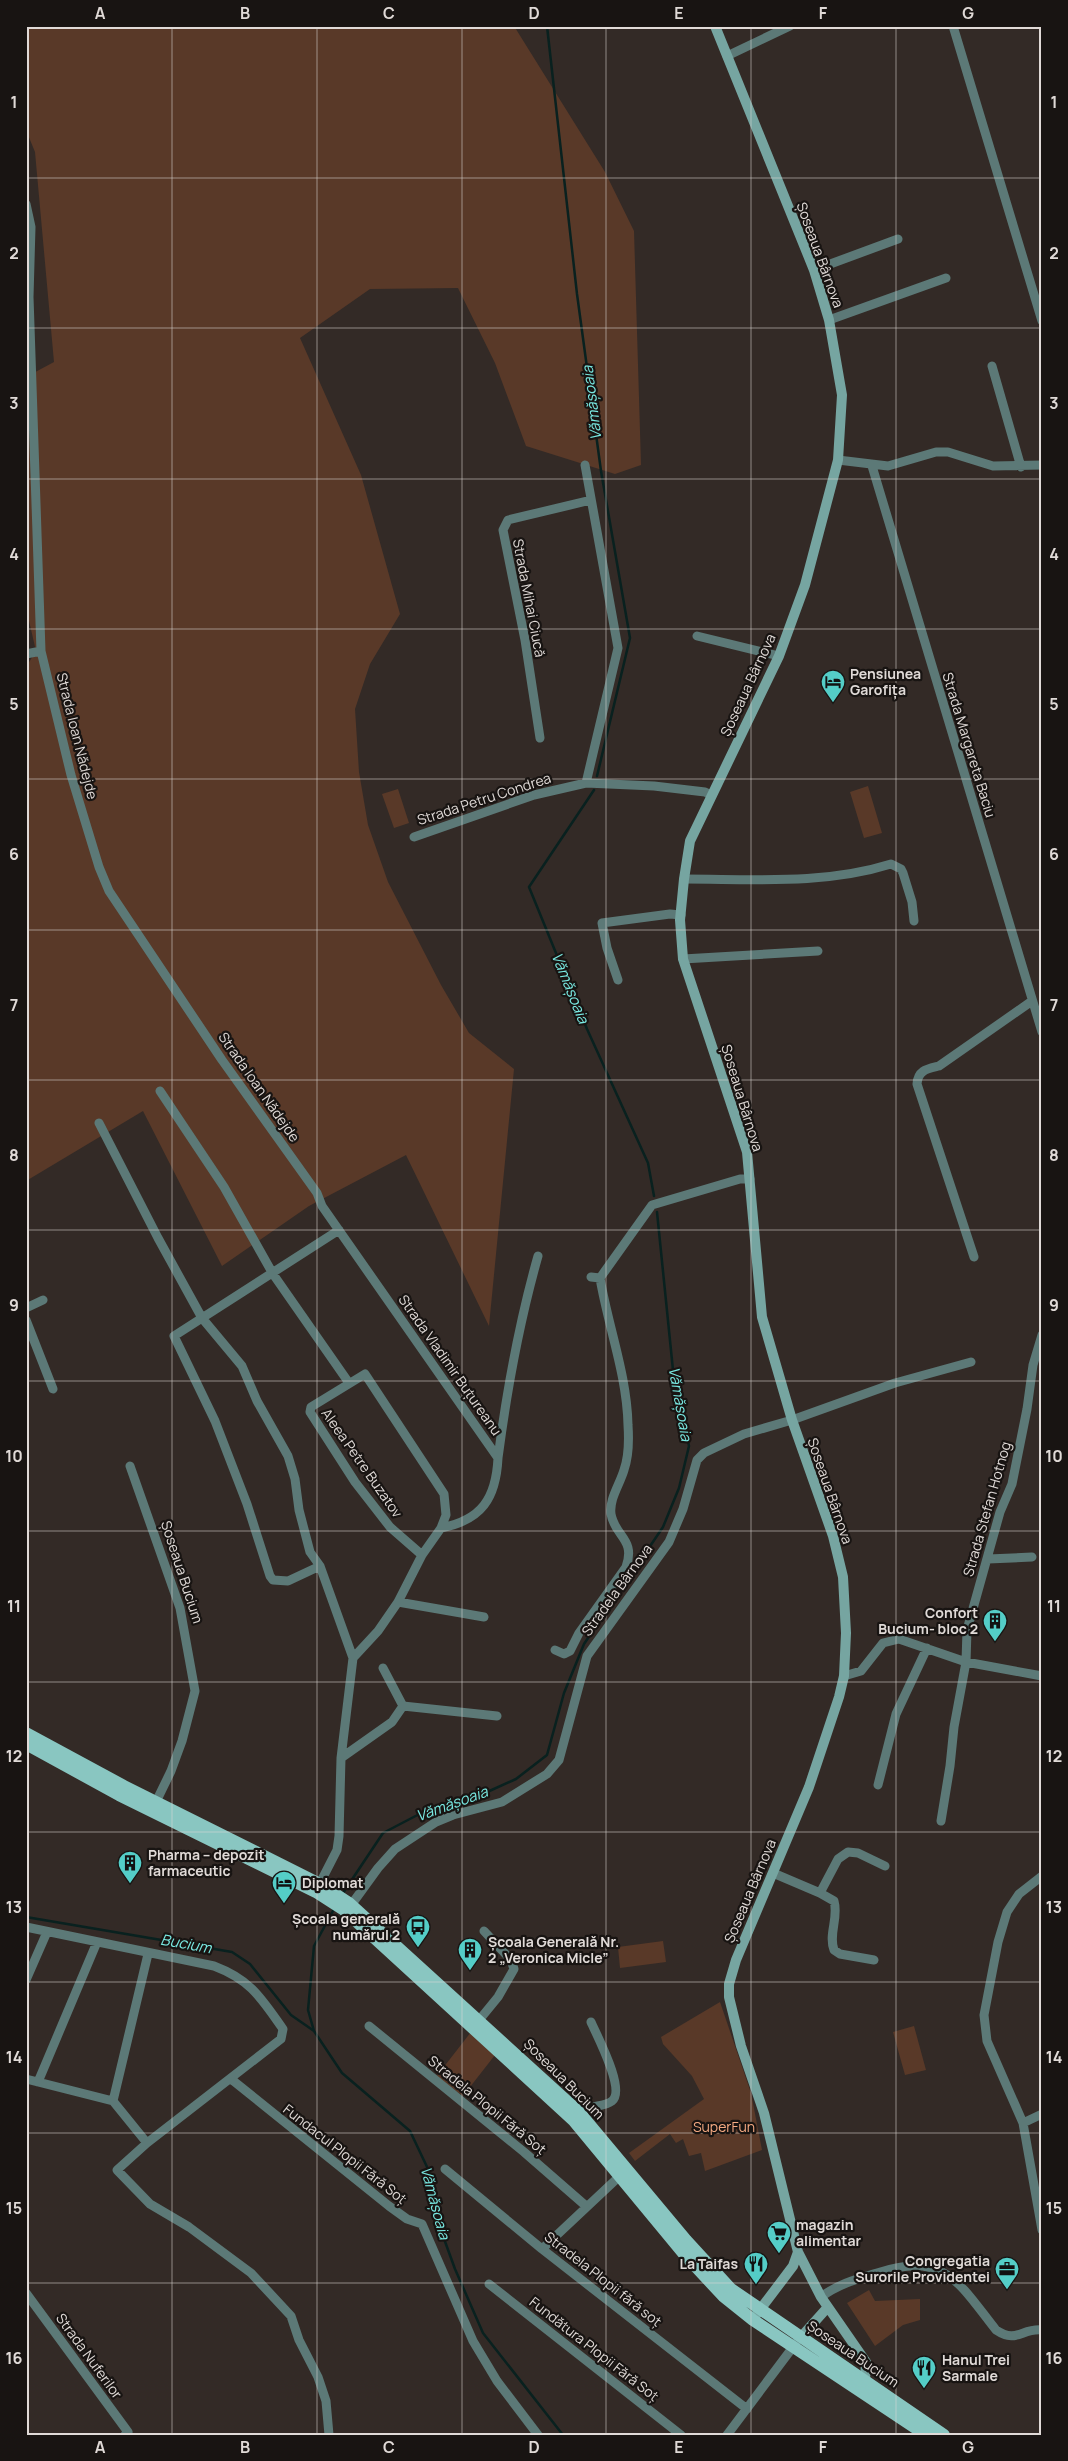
<svg xmlns="http://www.w3.org/2000/svg" width="1068" height="2461" viewBox="0 0 1068 2461" font-family="Manrope,sans-serif">
<style>
.green{fill:#593928}
.lines{fill:none;stroke-linecap:round;stroke-linejoin:round}
.stream{stroke:#09211f;stroke-width:2.5}
.minor{stroke:#5c7977;stroke-width:9}
.secondary{stroke:#76a5a1;stroke-width:10}
.primary{stroke:#89c6c1;stroke-width:12}
.grid{fill:none;stroke:#e0dad7;stroke-width:1;stroke-opacity:0.55}
.labels{text-anchor:middle;stroke-width:4.5;stroke-linejoin:round;paint-order:stroke}
.street-label{font-size:14px;fill:#e0dad7;stroke:#181412}
.poi-label{font-size:14px;font-weight:bold;fill:#e0dad7;stroke:#181412;text-anchor:start}
.park-label{font-size:14px;fill:#f5aa82;stroke:#181412}
.water-label{font-size:15px;font-style:italic;fill:#7aeae3;stroke:#181412}
.neatline{fill:none;stroke:#e0dad7;stroke-width:2}
.grid-label{font-size:16px;text-anchor:middle;font-weight:bold;fill:#e0dad7}
</style>
<rect width="100%" height="100%" fill="#332a26"/>
<path class="green" d="M26,26H514L605,172L634,231L641,465L615,474L526,446L495,363L458,288L370,289L300,338L361,475L400,614L370,664L355,709L359,772L368,825L388,882L441,985L469,1033L514,1069L489,1326L406,1155L309,1206L222,1266L143,1111L26,1181V667L36,651L26,608V377L54,362L35,152L26,130Z
M868,786L882,833L864,838L850,792Z
M398,789L409,823L394,828L382,794Z
M663,1941L666,1962L620,1968L618,1947Z
M720,2002L751,2093L762,2150L705,2171L701,2153L689,2156L683,2139L676,2143L670,2134L635,2161L629,2153L704,2099L692,2076L663,2044L661,2037Z
M914,2026L926,2070L905,2075L893,2032Z
M471,2032L495,2055L463,2096L436,2077Z
M869,2290L875,2301L920,2299V2320L903,2325L875,2346L847,2303Z"/>
<g class="lines">
<path class="stream" d="M547,26L577,294L601,471L630,638L597,776
M594,790L529,887L587,1029L648,1163L654,1196
M343,1893L383,1833L429,1809L485,1793L516,1779L547,1755L564,1693L584,1644L663,1527L679,1488L689,1446L674,1380L657,1212
M334,1909L314,1946L308,2010L314,2031L342,2073L410,2131L428,2169L439,2225L455,2269L483,2333L563,2435
M26,1917L232,1952L250,1964L291,2015L314,2031"/>
<path class="minor" d="M953,26L1042,321
M727,56L790,26
M26,204L31,227L29,297L41,651L71,775L99,867L109,891L222,1060L317,1193L322,1206L498,1458C496,1498 482,1520 441,1528
M814,270L898,239
M829,320L946,278
M992,366L1021,467
M838,460L888,466L936,452H948L993,466L1042,465
M585,465L618,648L586,783
M872,466L1042,1032
M697,636L779,656
M26,654L41,651
M540,738L525,640L503,530L508,520L591,500
M414,837L534,795L586,783L654,786L705,792L711,795
M684,879C753,879 824,885 891,864L901,869L903,873L912,902L914,921
M683,959L818,951
M618,980L607,948L602,923L670,914L681,915
M160,1091L224,1187L273,1274L349,1383
M99,1123L158,1238L202,1318L242,1366L257,1401L288,1456L295,1479L299,1510L310,1552L320,1566L353,1658
M974,1257L917,1084C918,1070 927,1069 939,1066L1032,1001
M591,1277L600,1278L652,1205L740,1179H750
M26,1308L43,1300
M26,1320L53,1389
M498,1458C507,1389 519,1323 538,1256
M130,1466L180,1608L195,1691L182,1741L171,1771L154,1806
M988,1559L1032,1557
M320,1566L288,1581L273,1580L270,1576L247,1504L215,1421L174,1336L339,1230
M398,1602L484,1617
M555,1650L564,1654L570,1651L579,1633L626,1567C636,1539 615,1537 611,1514C609,1499 620,1484 624,1470C629,1456 629,1440 628,1425C627,1375 608,1326 600,1278
M383,1668L403,1706
M844,1676L861,1671L883,1643L899,1639L966,1662L1042,1676
M341,1758L392,1722L403,1706L497,1716
M878,1785L896,1714L927,1648
M941,1821L950,1766L954,1727L966,1662L967,1630L1000,1512L1012,1484L1027,1409L1033,1365L1042,1335
M773,1873L820,1893L834,1901C839,1918 828,1934 834,1950L840,1954L874,1960
M1042,1876L1019,1894L1007,1912L998,1942L984,2015L987,2041L1023,2123L1042,2230
M318,1887L337,1850L339,1836L341,1758L353,1658L378,1631L398,1602L422,1555L441,1528L446,1515L444,1494L365,1374L311,1407L310,1412L355,1482L390,1527L422,1555
M820,1893L838,1859L848,1852L858,1853L885,1866
M349,1908L378,1868L395,1849L436,1822L453,1815L502,1802L547,1774L559,1760L587,1656L669,1542L683,1509L697,1460L704,1453L744,1434L792,1420L895,1383L971,1362
M26,1927L214,1966C251,1980 261,1998 283,2029L281,2039L147,2143L117,2170L150,2204L189,2227L251,2273L291,2316L299,2340L318,2377L326,2401L329,2435
M97,1942L38,2082L113,2101L147,2143
M26,1980L47,1932
M480,2019L498,1997L514,1969L511,1960L484,1931
M369,2026L524,2152L586,2206
M26,2079L38,2082
M231,2079L389,2206L407,2219L422,2224L473,2341L497,2381L538,2435
M113,2101L148,1954
M580,2113C590,2104 603,2108 612,2101C626,2090 597,2036 591,2022
M1023,2123L1042,2114
M445,2169L542,2249L747,2409
M542,2249L624,2172
M489,2284L681,2435
M26,2293L128,2432L125,2435
M821,2297C838,2284 857,2279 877,2273C945,2251 958,2282 996,2330C1017,2344 1021,2328 1042,2330
M727,2435L796,2343"/>
<path class="secondary" d="M715,26L814,270L829,320L842,395L838,460L805,585L779,656L690,841L684,879L680,920L683,959L747,1152L762,1317L792,1420L833,1536L843,1577L846,1633L844,1676L839,1697L809,1787L736,1960L729,1984V1997L741,2046L764,2113L798,2252L821,2297L866,2362L865,2381
M756,2315L793,2266L798,2252
M801,2337L827,2308"/>
<path class="primary" d="M26,1733L124,1786L320,1884L349,1903L580,2113L686,2240L731,2289L944,2435
M26,1744L119,1795L316,1892L344,1910L573,2120L683,2253L723,2296L753,2320L926,2435"/>
</g>
<path class="grid" d="M172,26V2435M317,26V2435M462,26V2435M606,26V2435M751,26V2435M896,26V2435M26,178H1042M26,328H1042M26,479H1042M26,629H1042M26,779H1042M26,930H1042M26,1080H1042M26,1230H1042M26,1381H1042M26,1531H1042M26,1682H1042M26,1832H1042M26,1982H1042M26,2133H1042M26,2283H1042"/>
<defs>
<symbol id="hotel-pin" viewBox="-11 -11 22 30"><path d="M0 17L-7.5 6A9.5 9.5 0 1 1 7.5 6Z" fill="#54cdc7" stroke="#181412"/><path d="M-6-4.5h1.5V1H6V5H4.5V3h-9V5H-6ZM-4 0a1.8 1.8 0 1 1 3.6 0ZM.5 0V-2.5h3Q6-2.5 6 0Z" fill="#111"/></symbol>
<symbol id="building-pin" viewBox="-11 -11 22 30"><path d="M0 17L-7.5 6A9.5 9.5 0 1 1 7.5 6Z" fill="#54cdc7" stroke="#181412"/><path d="M-4-6H4V6H1V3H-1V6H-4ZM-2.5-4.3h1.7v1.8h-1.7ZM.8-4.3h1.7v1.8H.8ZM-2.5-1h1.7V.8h-1.7ZM.8-1h1.7V.8H.8Z" fill="#111"/></symbol>
<symbol id="bus-pin" viewBox="-11 -11 22 30"><path d="M0 17L-7.5 6A9.5 9.5 0 1 1 7.5 6Z" fill="#54cdc7" stroke="#181412"/><path d="M-5-6H5V4H4V6H2V4H-2V6H-4V4H-5ZM-3.5-4V0h7V-4ZM-3.5 1.2v1.5H-2V1.2ZM2 1.2v1.5H3.5V1.2Z" fill="#111"/></symbol>
<symbol id="supermarket-pin" viewBox="-11 -11 22 30"><path d="M0 17L-7.5 6A9.5 9.5 0 1 1 7.5 6Z" fill="#54cdc7" stroke="#181412"/><path d="M-6-5.5h2.5l.6 2H6L4.5 2H-2.5L-4.4-4H-6ZM-1.5 3.2a1.3 1.3 0 1 0 .1 0ZM3 3.2a1.3 1.3 0 1 0 .1 0Z" fill="#111"/></symbol>
<symbol id="restaurant-pin" viewBox="-11 -11 22 30"><path d="M0 17L-7.5 6A9.5 9.5 0 1 1 7.5 6Z" fill="#54cdc7" stroke="#181412"/><path d="M-5-6h1v4h1v-4h1v4h1v-4h1v5L-1.5 .5V6h-2V.5L-5-1ZM5-6V6H3V1.5H1.5Q1.5-4 5-6Z" fill="#111"/></symbol>
<symbol id="office-pin" viewBox="-11 -11 22 30"><path d="M0 17L-7.5 6A9.5 9.5 0 1 1 7.5 6Z" fill="#54cdc7" stroke="#181412"/><path d="M-6-3h4V-5.5h4V-3h4V5H-6ZM-1-4.5V-3h2v-1.5ZM-6 0V1H6V0Z" fill="#111"/></symbol>
</defs>
<g fill-rule="evenodd">
<use href="#hotel-pin" x="819" y="668" width="28" height="38"/>
<use href="#building-pin" x="981" y="1607" width="28" height="38"/>
<use href="#building-pin" x="116" y="1849" width="28" height="38"/>
<use href="#hotel-pin" x="270" y="1869" width="28" height="38"/>
<use href="#bus-pin" x="404" y="1913" width="28" height="38"/>
<use href="#building-pin" x="456" y="1936" width="28" height="38"/>
<use href="#supermarket-pin" x="765" y="2219" width="28" height="38"/>
<use href="#restaurant-pin" x="742" y="2250" width="28" height="38"/>
<use href="#office-pin" x="993" y="2255" width="28" height="38"/>
<use href="#restaurant-pin" x="910" y="2354" width="28" height="38"/>
</g>
<g class="labels">
<g class="street-label">
<text transform="translate(820 255) rotate(70)" y="5">Șoseaua Bârnova</text>
<text transform="translate(529 598) rotate(79)" y="5">Strada Mihai Ciucă</text>
<text transform="translate(748 685) rotate(-65)" y="5">Șoseaua Bârnova</text>
<text transform="translate(77 736) rotate(76)" y="5">Strada Ioan Nădejde</text>
<text transform="translate(969 745) rotate(73)" y="5">Strada Margareta Baciu</text>
<text transform="translate(484 799) rotate(-18)" y="5">Strada Petru Condrea</text>
<text transform="translate(259 1087) rotate(55)" y="5">Strada Ioan Nădejde</text>
<text transform="translate(742 1098) rotate(73)" y="5">Șoseaua Bârnova</text>
<text transform="translate(450 1365) rotate(55)" y="5">Strada Vladimir Buțureanu</text>
<text transform="translate(362 1463) rotate(55)" y="5">Aleea Petre Buzatov</text>
<text transform="translate(830 1491) rotate(71)" y="5">Șoseaua Bârnova</text>
<text transform="translate(987 1509) rotate(-74)" y="5">Strada Stefan Hotnog</text>
<text transform="translate(182 1572) rotate(72)" y="5">Șoseaua Bucium</text>
<text transform="translate(617 1590) rotate(-54)" y="5">Stradela Bârnova</text>
<text transform="translate(750 1891) rotate(-67)" y="5">Șoseaua Bârnova</text>
<text transform="translate(564 2079) rotate(45)" y="5">Șoseaua Bucium</text>
<text transform="translate(487 2105) rotate(39)" y="5">Stradela Plopii Fără Soț</text>
<text transform="translate(345 2154) rotate(38)" y="5">Fundacul Plopii Fără Soț</text>
<text transform="translate(603 2279) rotate(38)" y="5">Stradela Plopii fără soț</text>
<text transform="translate(594 2349) rotate(38)" y="5">Fundătura Plopii Fără Soț</text>
<text transform="translate(853 2354) rotate(34)" y="5">Șoseaua Bucium</text>
<text transform="translate(89 2356) rotate(54)" y="5">Strada Nuferilor</text>
</g>
<g class="poi-label">
<text x="850" y="679">Pensiunea<tspan x="850" dy="16">Garofița</tspan></text>
<text x="978" y="1618" text-anchor="end">Confort<tspan x="978" dy="16">Bucium- bloc 2</tspan></text>
<text x="148" y="1860">Pharma – depozit<tspan x="148" dy="16">farmaceutic</tspan></text>
<text x="302" y="1888">Diplomat</text>
<text x="400" y="1924" text-anchor="end">Școala generală<tspan x="400" dy="16">numărul 2</tspan></text>
<text x="488" y="1947">Școala Generală Nr.<tspan x="488" dy="16">2 „Veronica Micle”</tspan></text>
<text x="796" y="2230">magazin<tspan x="796" dy="16">alimentar</tspan></text>
<text x="990" y="2266" text-anchor="end">Congregatia<tspan x="990" dy="16">Surorile Providentei</tspan></text>
<text x="738" y="2269" text-anchor="end">La Taifas</text>
<text x="942" y="2365">Hanul Trei<tspan x="942" dy="16">Sarmale</tspan></text>
</g>
<g class="park-label">
<text x="724" y="2132">SuperFun</text>
</g>
<g class="water-label">
<text transform="translate(592 403) rotate(-97)" y="5">Vămășoaia</text>
<text transform="translate(570 988) rotate(68)" y="5">Vămășoaia</text>
<text transform="translate(680 1404) rotate(80)" y="5">Vămășoaia</text>
<text transform="translate(452 1804) rotate(-20)" y="5">Vămășoaia</text>
<text transform="translate(186 1944) rotate(10)" y="5">Bucium</text>
<text transform="translate(435 2203) rotate(75)" y="5">Vămășoaia</text>
</g>
</g>
<rect width="1068" height="2461" fill="none" stroke="#181412" stroke-width="55"/>
<rect x="28" y="28" width="1012" height="2406" class="neatline"/>
<g class="grid-label">
<text x="100" y="19">A</text>
<text x="245" y="19">B</text>
<text x="389" y="19">C</text>
<text x="534" y="19">D</text>
<text x="679" y="19">E</text>
<text x="823" y="19">F</text>
<text x="968" y="19">G</text>
<text x="14" y="108">1</text>
<text x="1054" y="108">1</text>
<text x="14" y="259">2</text>
<text x="1054" y="259">2</text>
<text x="14" y="409">3</text>
<text x="1054" y="409">3</text>
<text x="14" y="560">4</text>
<text x="1054" y="560">4</text>
<text x="14" y="710">5</text>
<text x="1054" y="710">5</text>
<text x="14" y="860">6</text>
<text x="1054" y="860">6</text>
<text x="14" y="1011">7</text>
<text x="1054" y="1011">7</text>
<text x="14" y="1161">8</text>
<text x="1054" y="1161">8</text>
<text x="14" y="1311">9</text>
<text x="1054" y="1311">9</text>
<text x="14" y="1462">10</text>
<text x="1054" y="1462">10</text>
<text x="14" y="1612">11</text>
<text x="1054" y="1612">11</text>
<text x="14" y="1762">12</text>
<text x="1054" y="1762">12</text>
<text x="14" y="1913">13</text>
<text x="1054" y="1913">13</text>
<text x="14" y="2063">14</text>
<text x="1054" y="2063">14</text>
<text x="14" y="2214">15</text>
<text x="1054" y="2214">15</text>
<text x="14" y="2364">16</text>
<text x="1054" y="2364">16</text>
<text x="100" y="2453">A</text>
<text x="245" y="2453">B</text>
<text x="389" y="2453">C</text>
<text x="534" y="2453">D</text>
<text x="679" y="2453">E</text>
<text x="823" y="2453">F</text>
<text x="968" y="2453">G</text>
</g>
</svg>
